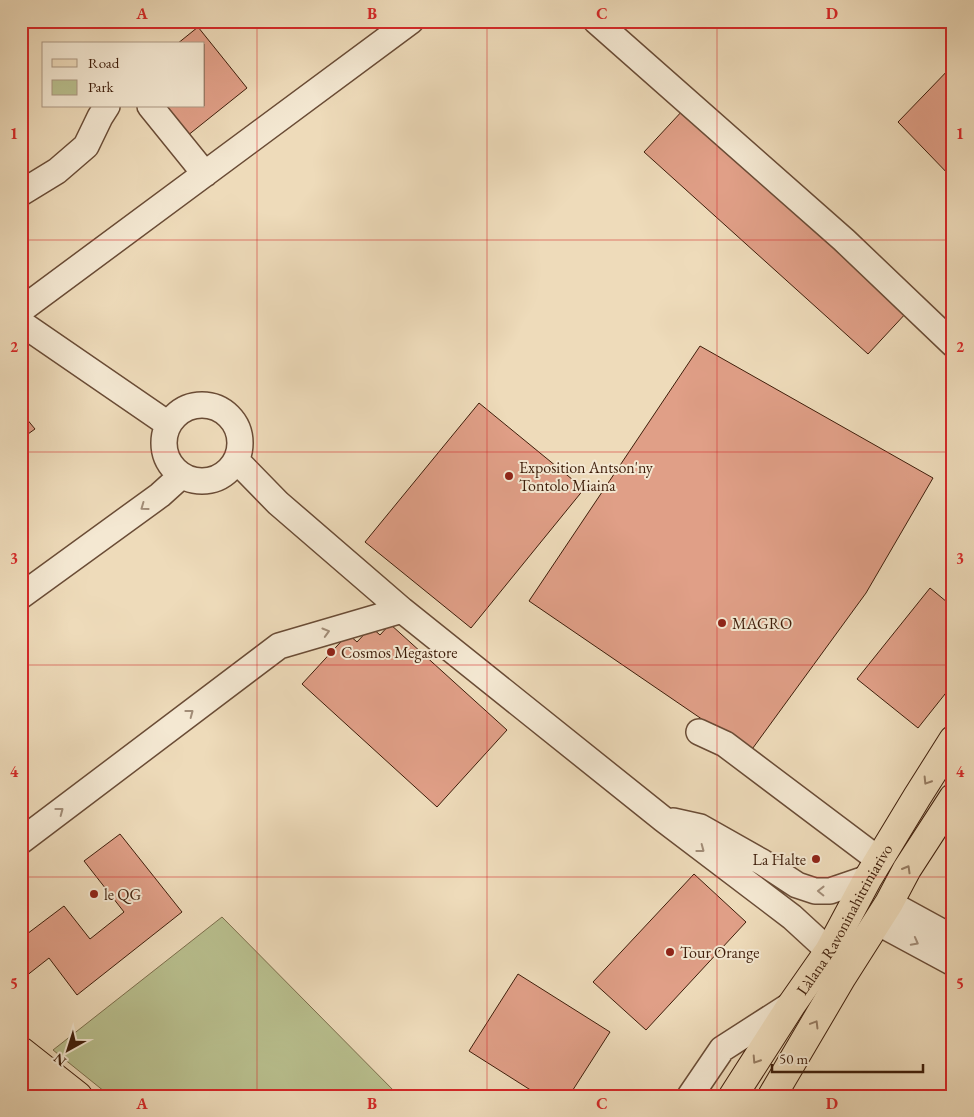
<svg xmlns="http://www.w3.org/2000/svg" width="974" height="1117" viewBox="0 0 974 1117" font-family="'EB Garamond',serif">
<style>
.green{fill:#b9c08f;stroke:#7c6e4c}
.building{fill:#e09f87;stroke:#3e1d0a}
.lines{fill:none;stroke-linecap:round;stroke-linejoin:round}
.minor-casing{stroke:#6a4c36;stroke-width:28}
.major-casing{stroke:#3e1d0a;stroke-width:30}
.minor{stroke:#f4e8d2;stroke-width:25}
.major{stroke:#eedbba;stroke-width:28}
.oneway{stroke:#a28d78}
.oneway2{stroke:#967c62}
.grid{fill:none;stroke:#d62828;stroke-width:1;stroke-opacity:0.55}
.poi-dot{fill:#8f2418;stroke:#f4e8d2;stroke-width:2}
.labels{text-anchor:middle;stroke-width:4;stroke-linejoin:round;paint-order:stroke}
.poi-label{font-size:16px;fill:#3e1d0a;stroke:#f4e8d2;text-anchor:start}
.street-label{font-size:16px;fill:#3e1d0a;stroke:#f4e8d2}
.neatline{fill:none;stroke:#d62828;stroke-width:2}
.grid-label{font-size:16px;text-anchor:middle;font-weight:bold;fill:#d62828}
</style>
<rect width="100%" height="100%" fill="#eedbba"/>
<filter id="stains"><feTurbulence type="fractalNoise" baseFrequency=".004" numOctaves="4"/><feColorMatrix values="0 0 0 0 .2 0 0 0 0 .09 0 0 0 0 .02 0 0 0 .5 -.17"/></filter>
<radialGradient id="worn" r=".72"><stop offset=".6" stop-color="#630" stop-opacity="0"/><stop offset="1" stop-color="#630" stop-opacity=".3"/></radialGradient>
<path class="green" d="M222,917L399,1096H110L53,1050Z"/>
<path class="building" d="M198,27L247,88L187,136L163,106H204V44H177Z
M953,65V179L898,122Z
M684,109L908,311L868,354L644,152Z
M700,346L933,478L866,593L750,752L529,601Z
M479,403L584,489L471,628L365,542Z
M21,412L35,429L21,439Z
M930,588L953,607V684L918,728L857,679Z
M390,624L507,730L437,807L302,684L348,634L357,642L371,627L380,635Z
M120,834L182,912L77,995L49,958L21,980V936L23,937L64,906L90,939L124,912L84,861Z
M694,874L746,922L646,1030L593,982Z
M518,974L610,1032L569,1096H540L469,1051Z"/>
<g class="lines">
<defs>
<path id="minor" d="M596,21L844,240L953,344
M150,106L205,174
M21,193L57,171L86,146L100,117L107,106
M21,310L411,21
M21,323L168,424
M164 443a38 38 0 1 1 76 0a38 38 0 1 1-76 0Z
M236,460L278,503L402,610L663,819L792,917L829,951
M21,596L160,495L181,476
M699,732L725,744L879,860
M673,821L700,827L762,862L797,885L815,891H830L868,878
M21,841L279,646L402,610
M889,903L953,938
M877,922L953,963
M690,1096L722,1049L792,1004"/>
<g id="major">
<path d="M21,1051L78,1096"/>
<path d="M21,1085L35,1096"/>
<path id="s1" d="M733,1096L792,1004L829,951L868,878L917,797L953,740"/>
<path d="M772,1096L842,977L889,903L907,869L953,798"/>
</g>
</defs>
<use href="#minor" class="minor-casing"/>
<use href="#major" class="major-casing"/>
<use href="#minor" class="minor"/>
<use href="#major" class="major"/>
</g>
<defs><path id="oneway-chevron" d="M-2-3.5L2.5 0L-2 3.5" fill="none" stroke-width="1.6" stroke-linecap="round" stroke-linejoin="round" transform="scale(1.25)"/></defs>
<g class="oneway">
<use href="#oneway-chevron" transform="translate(144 507) rotate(144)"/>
<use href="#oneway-chevron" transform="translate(326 632) rotate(-16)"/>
<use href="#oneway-chevron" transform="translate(190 713) rotate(-37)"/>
<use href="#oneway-chevron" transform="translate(60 811) rotate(-37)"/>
<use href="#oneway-chevron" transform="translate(701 849) rotate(37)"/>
<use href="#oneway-chevron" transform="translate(821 891) rotate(-179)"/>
<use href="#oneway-chevron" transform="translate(915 942) rotate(28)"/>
</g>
<g class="oneway2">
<use href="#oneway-chevron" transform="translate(927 781) rotate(122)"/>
<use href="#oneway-chevron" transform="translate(907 869) rotate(-60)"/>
<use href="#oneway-chevron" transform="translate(815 1024) rotate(-59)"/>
<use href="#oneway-chevron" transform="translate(756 1060) rotate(123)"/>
</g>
<path class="grid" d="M257,21V1096M487,21V1096M717,21V1096M21,240H953M21,452H953M21,665H953M21,877H953"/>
<g class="poi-dot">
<circle cx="509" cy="476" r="5"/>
<circle cx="722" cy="623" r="5"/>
<circle cx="331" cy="652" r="5"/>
<circle cx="816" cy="859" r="5"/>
<circle cx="94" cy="894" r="5"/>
<circle cx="670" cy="952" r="5"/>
</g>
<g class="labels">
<g class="poi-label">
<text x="519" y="473">Exposition Antson'ny<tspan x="519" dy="18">Tontolo Miaina</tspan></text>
<text x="732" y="629">MAGRO</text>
<text x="341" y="658">Cosmos Megastore</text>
<text x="806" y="865" text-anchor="end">La Halte</text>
<text x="104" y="900">le QG</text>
<text x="680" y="958">Tour Orange</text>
</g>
<g class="street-label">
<text dy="6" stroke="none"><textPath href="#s1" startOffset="209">Làlana Ravoninahitriniarivo</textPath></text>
</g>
</g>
<rect width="974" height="1117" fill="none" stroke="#eedbba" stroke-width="55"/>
<rect x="42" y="42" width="162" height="65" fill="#f4e8d2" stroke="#ab9782"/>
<rect x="52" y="59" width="25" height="8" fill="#eedbba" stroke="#ab9782"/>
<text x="88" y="68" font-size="15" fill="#3e1d0a">Road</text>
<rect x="52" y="80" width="25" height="15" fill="#b9c08f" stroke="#ab9782"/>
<text x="88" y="92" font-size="15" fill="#3e1d0a">Park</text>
<g transform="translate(68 1050) rotate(219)" stroke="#f4e8d2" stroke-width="4" paint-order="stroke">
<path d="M0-4L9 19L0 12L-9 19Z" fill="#3e1d0a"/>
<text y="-8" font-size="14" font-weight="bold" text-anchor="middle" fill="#3e1d0a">N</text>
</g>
<path d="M772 1064v8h151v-8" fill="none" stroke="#3e1d0a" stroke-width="2.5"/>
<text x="779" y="1064" font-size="15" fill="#3e1d0a" stroke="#f4e8d2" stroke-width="4" paint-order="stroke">50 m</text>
<rect x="28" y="28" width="918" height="1062" class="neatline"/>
<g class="grid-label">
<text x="142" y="19">A</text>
<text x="372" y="19">B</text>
<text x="602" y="19">C</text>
<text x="832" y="19">D</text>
<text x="14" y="139">1</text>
<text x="960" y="139">1</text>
<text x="14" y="352">2</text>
<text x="960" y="352">2</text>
<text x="14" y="564">3</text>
<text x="960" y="564">3</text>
<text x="14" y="777">4</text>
<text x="960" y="777">4</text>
<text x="14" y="989">5</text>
<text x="960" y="989">5</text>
<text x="142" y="1109">A</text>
<text x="372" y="1109">B</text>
<text x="602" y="1109">C</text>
<text x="832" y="1109">D</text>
</g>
<rect width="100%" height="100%" filter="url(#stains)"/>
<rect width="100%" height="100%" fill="url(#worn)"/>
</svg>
